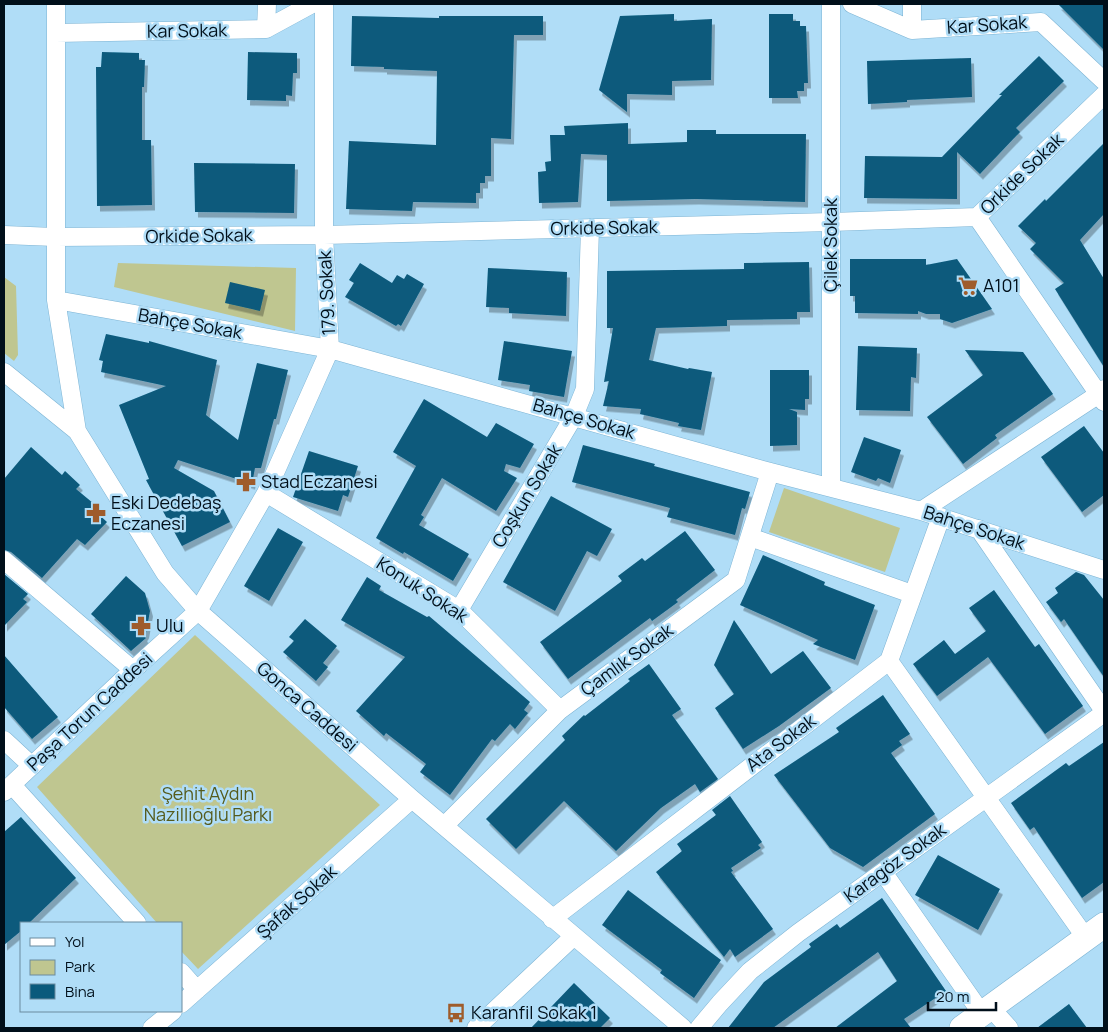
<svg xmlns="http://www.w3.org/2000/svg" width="1108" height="1032" viewBox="0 0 1108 1032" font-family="Manrope,sans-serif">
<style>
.green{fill:#bfc690}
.building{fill:#0a5a7c;filter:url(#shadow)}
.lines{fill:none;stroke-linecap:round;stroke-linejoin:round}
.minor-casing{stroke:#7db4d4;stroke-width:19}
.secondary-casing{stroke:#7db4d4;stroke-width:26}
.minor{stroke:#fff;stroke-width:18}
.secondary{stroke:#fff;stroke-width:25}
.labels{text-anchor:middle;stroke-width:5;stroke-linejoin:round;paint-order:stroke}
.street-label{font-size:18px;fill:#000f1a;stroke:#b0ddf7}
.poi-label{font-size:18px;fill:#000f1a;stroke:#b0ddf7;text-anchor:start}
.park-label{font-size:18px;fill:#555b1c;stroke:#b0ddf7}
</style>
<defs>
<filter id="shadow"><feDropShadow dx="3" dy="5.5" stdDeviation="0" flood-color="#0004"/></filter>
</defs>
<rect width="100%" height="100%" fill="#b0ddf7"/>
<path class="green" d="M118,263L296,268L295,331L114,287Z
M4,277L16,286L18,355L14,361L4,353Z
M784,488L900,528L885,572L769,532Z
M195,635L380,805L198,969L181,951V923H157L37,787Z"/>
<path class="building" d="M1058,4H1104V50Z
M674,14V21L712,19L711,80L672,81V95L627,94V112L599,90L620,16Z
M769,14H793V21H800V26H806L808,83H804V91H797L798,98H769Z
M352,16L439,18V16H543V35H514L511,139L491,138V176H485V183H480V193H476V203L413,202L412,211L346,209L349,141L436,145L437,71L384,69V67L351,66Z
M102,52L139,53V60H145L144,87H142V140H151L152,205L97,206L96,67H101Z
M248,52L297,53V73H293L292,96L286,95V101L247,100Z
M1039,56L1064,81L1016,128L1020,132L980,174L957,152V199L864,198L865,156L942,157L1002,95H999Z
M971,58L972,97L907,100V102L868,104L867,61Z
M628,123V144L687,142V130H716V134H806L805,202L696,199L607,201V155L581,154L578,202L539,203L538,172L546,171L545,162L551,161L550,135H565L564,126Z
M1104,143V214L1080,240L1104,279V367L1055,289L1064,283L1030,249L1036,243L1018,226L1045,199L1046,201Z
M194,163L295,164L294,213L195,212Z
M850,259H926V265L957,259L992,309L952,323L940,319V314H926L918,311V314L855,313V296H850Z
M809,262L810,312H797V319L727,320V326L656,328L649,360L688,369L689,368L712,372L701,430L678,426L679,423L640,414L641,409L603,406L609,381L604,382L613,328H607V271L744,269V263Z
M360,263L392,283L397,275L404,279L407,274L424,284L401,326L398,324L396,326L345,297L354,283L349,280Z
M488,268L567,272L566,316L509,313V308L486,307Z
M230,282L265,290L260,311L225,303Z
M106,334L149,343V341L217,360L206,415L238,440L257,363L288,370L276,419H274L261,468H255L252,484L178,460L174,468L214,491L230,522L182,546L146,480L149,479L119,405L166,386L101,372L103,361L99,360Z
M504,341L572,351L564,397L529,391L530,385L498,380Z
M858,346L917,348L916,378L911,377L910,411L856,410Z
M965,350L1023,352L1053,394L995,435L997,438L963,464L927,417L983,375Z
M770,370H809V399H805V410L789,409L797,412V445L770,446Z
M424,399L487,437L496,423L534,444L520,468L506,464L504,471L517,478L496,511L442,478L421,515L424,517L419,525L469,554L453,581L404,552L403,554L376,538L416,466L393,452Z
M1084,426L1104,453V495L1082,512L1041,457Z
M864,437L901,450L890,483L878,478L876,481L851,472Z
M583,445L655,464L654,466L750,492L745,509L742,508L735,535L667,517L670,508L572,482Z
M31,447L62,475L65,471L80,485L76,489L99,508L96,512L107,522L85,545L77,539L42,578L11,552L4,550V479Z
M309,451L358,466L348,497L343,495L338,511L293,497Z
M551,496L612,529L597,556L587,551L555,611L503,582Z
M278,528L303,542L269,601L244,586Z
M685,531L715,570L676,600L678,602L652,621L650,618L568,679L540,642L622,581L618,576L642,558L645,561Z
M763,555L825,582L824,585L875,605L855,660L813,644L818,640L740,605Z
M1076,572L1084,575L1104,600V677L1064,619L1061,622L1046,602L1058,593L1055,588Z
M4,574L28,594L23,599L27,602L4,626Z
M126,576L145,593L150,611L146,633L144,636L146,638L131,651L91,614Z
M367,577L381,586L379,590L427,617L429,616L530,702L524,710L528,713L515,729L510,724L495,741L492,739L450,795L420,772L426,764L386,733L384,736L356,711L405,657L341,620Z
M994,590L1035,647L1039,644L1083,706L1045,734L988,657L937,696L913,664L944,640L955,654L986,631L969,608Z
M305,619L337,646L323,663L328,667L316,681L283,652L294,641L289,637Z
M734,620L771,674L803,651L831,688L779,726L743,749L715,708L734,694L714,665Z
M4,655L58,717L32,739L4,707Z
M649,664L681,709L672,715L718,779L700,792L695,784L661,808L616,851L564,801L516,849L486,819L565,740L562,736L584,715L585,716L630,681L628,679Z
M883,695L910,734L899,741L902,745L891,753L935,814L863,867L830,848L774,775L839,732L836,728Z
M1104,742V882L1082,898L1034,827L1030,830L1011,803L1066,763L1069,766Z
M730,796L762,842L758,845L761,848L731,868L733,871L731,872L773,929L735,957L730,949L724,957L656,872L682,851L677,844L716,815L712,810Z
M21,817L76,878L29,923H21V931L4,945V832Z
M938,855L1000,889L978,930L915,895Z
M628,890L721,960L694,998L660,973L662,970L602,925Z
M882,898L946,991L904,1019L911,1028H835L897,981L878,952L773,1028H728L764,982L811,947L809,944L837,924L840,928Z
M574,983L610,1018L600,1028H531Z
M1069,1004L1087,1028H1037Z"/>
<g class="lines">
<defs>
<path id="minor" d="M56,4V300L77,431L165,573L198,611L412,799L683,1028
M831,4V487
M852,4L912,30L1041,22L1104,81
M266,29L267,4
M912,30V4
M56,33L266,29L312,4
M977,217L1104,402
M4,235L55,237L324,235L831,222L977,217L1104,95
M56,300L330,349L770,472L921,511L1104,570
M4,372L77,431
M266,493L459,610L560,710
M921,511L1099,394L1104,389
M979,529L1104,711
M750,537L912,594
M4,560L133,670
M459,610L574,416L585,389L590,228
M889,661L1086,938
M4,740L32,766
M12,785L137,923
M4,792L133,670L198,611L266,493L330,349L324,235V4
M444,826L560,710L736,580L770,472
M883,872L982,1014
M552,919L889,661L941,517
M181,972L197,990
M181,1004L412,799
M990,1007L1009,1028
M152,1028L173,1011
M476,1028L573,937
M699,1028L720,1003L750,971L798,933L1104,713"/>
<path id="secondary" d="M962,1028L1104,925"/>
</defs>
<use href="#minor" class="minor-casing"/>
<use href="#secondary" class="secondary-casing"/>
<use href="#minor" class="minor"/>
<use href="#secondary" class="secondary"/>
</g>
<defs>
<symbol id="supermarket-bare" viewBox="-9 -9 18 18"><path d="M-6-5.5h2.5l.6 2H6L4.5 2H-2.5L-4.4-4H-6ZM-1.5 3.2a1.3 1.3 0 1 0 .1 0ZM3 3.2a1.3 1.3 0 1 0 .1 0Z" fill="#9f5c2b" stroke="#b0ddf7" stroke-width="2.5" paint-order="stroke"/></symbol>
<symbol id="pharmacy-bare" viewBox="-9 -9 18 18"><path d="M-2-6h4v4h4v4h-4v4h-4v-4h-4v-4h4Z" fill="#9f5c2b" stroke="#b0ddf7" stroke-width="2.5" paint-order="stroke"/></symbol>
<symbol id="bus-bare" viewBox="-9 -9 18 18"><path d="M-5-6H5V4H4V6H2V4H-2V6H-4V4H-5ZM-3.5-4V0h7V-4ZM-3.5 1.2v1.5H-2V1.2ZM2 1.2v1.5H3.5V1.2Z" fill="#9f5c2b" stroke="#b0ddf7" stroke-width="2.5" paint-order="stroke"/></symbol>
</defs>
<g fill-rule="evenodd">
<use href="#supermarket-bare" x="954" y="272" width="28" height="28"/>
<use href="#pharmacy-bare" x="232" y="468" width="28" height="28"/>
<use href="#pharmacy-bare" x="82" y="499" width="28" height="28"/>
<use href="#pharmacy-bare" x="127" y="612" width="28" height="28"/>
<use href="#bus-bare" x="442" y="999" width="28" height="28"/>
</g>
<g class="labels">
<g class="street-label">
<text transform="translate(987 25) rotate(-4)" y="6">Kar Sokak</text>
<text transform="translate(187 31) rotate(-1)" y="6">Kar Sokak</text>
<text transform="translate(1022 174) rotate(-44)" y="6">Orkide Sokak</text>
<text transform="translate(604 228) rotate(-1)" y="6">Orkide Sokak</text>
<text transform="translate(199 236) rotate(-1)" y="6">Orkide Sokak</text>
<text transform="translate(831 245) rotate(-90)" y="6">Çilek Sokak</text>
<text transform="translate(327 293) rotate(-93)" y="6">179. Sokak</text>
<text transform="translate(190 324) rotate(10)" y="6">Bahçe Sokak</text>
<text transform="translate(584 419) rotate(16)" y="6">Bahçe Sokak</text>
<text transform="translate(527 496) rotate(-59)" y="6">Coşkun Sokak</text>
<text transform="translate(974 528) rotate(18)" y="6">Bahçe Sokak</text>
<text transform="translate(422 590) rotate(33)" y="6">Konuk Sokak</text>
<text transform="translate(627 660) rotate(-36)" y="6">Çamlık Sokak</text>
<text transform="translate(307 707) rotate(41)" y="6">Gonca Caddesi</text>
<text transform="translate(90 712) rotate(-43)" y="6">Paşa Torun Caddesi</text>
<text transform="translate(781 743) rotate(-37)" y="6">Ata Sokak</text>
<text transform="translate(895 863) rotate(-36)" y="6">Karagöz Sokak</text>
<text transform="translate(297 902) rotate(-42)" y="6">Şafak Sokak</text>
</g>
<g class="poi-label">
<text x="983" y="292">A101</text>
<text x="261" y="488">Stad Eczanesi</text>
<text x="111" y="509">Eski Dedebaş<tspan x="111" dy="21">Eczanesi</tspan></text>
<text x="156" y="632">Ulu</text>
<text x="471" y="1019">Karanfil Sokak 1</text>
</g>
<g class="park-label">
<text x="208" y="800">Şehit Aydın<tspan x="208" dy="21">Nazillioğlu Parkı</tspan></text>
</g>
</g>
<rect width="1108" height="1032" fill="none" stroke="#000f1a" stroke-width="10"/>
<rect x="20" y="922" width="162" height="90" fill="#b0ddf7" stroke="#6a8b9f"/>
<rect x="30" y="938" width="25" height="8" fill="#ffffff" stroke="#6a8b9f"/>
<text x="65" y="947" font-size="15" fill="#000f1a">Yol</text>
<rect x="30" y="960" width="25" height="15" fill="#bfc690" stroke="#6a8b9f"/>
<text x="65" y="972" font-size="15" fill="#000f1a">Park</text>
<rect x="30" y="984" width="25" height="15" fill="#0a5a7c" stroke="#6a8b9f"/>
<text x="65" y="997" font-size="15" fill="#000f1a">Bina</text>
<path d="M928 1002v8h68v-8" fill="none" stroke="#000f1a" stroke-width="2.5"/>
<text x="936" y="1002" font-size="15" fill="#000f1a" stroke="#b0ddf7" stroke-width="4" paint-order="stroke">20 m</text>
</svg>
